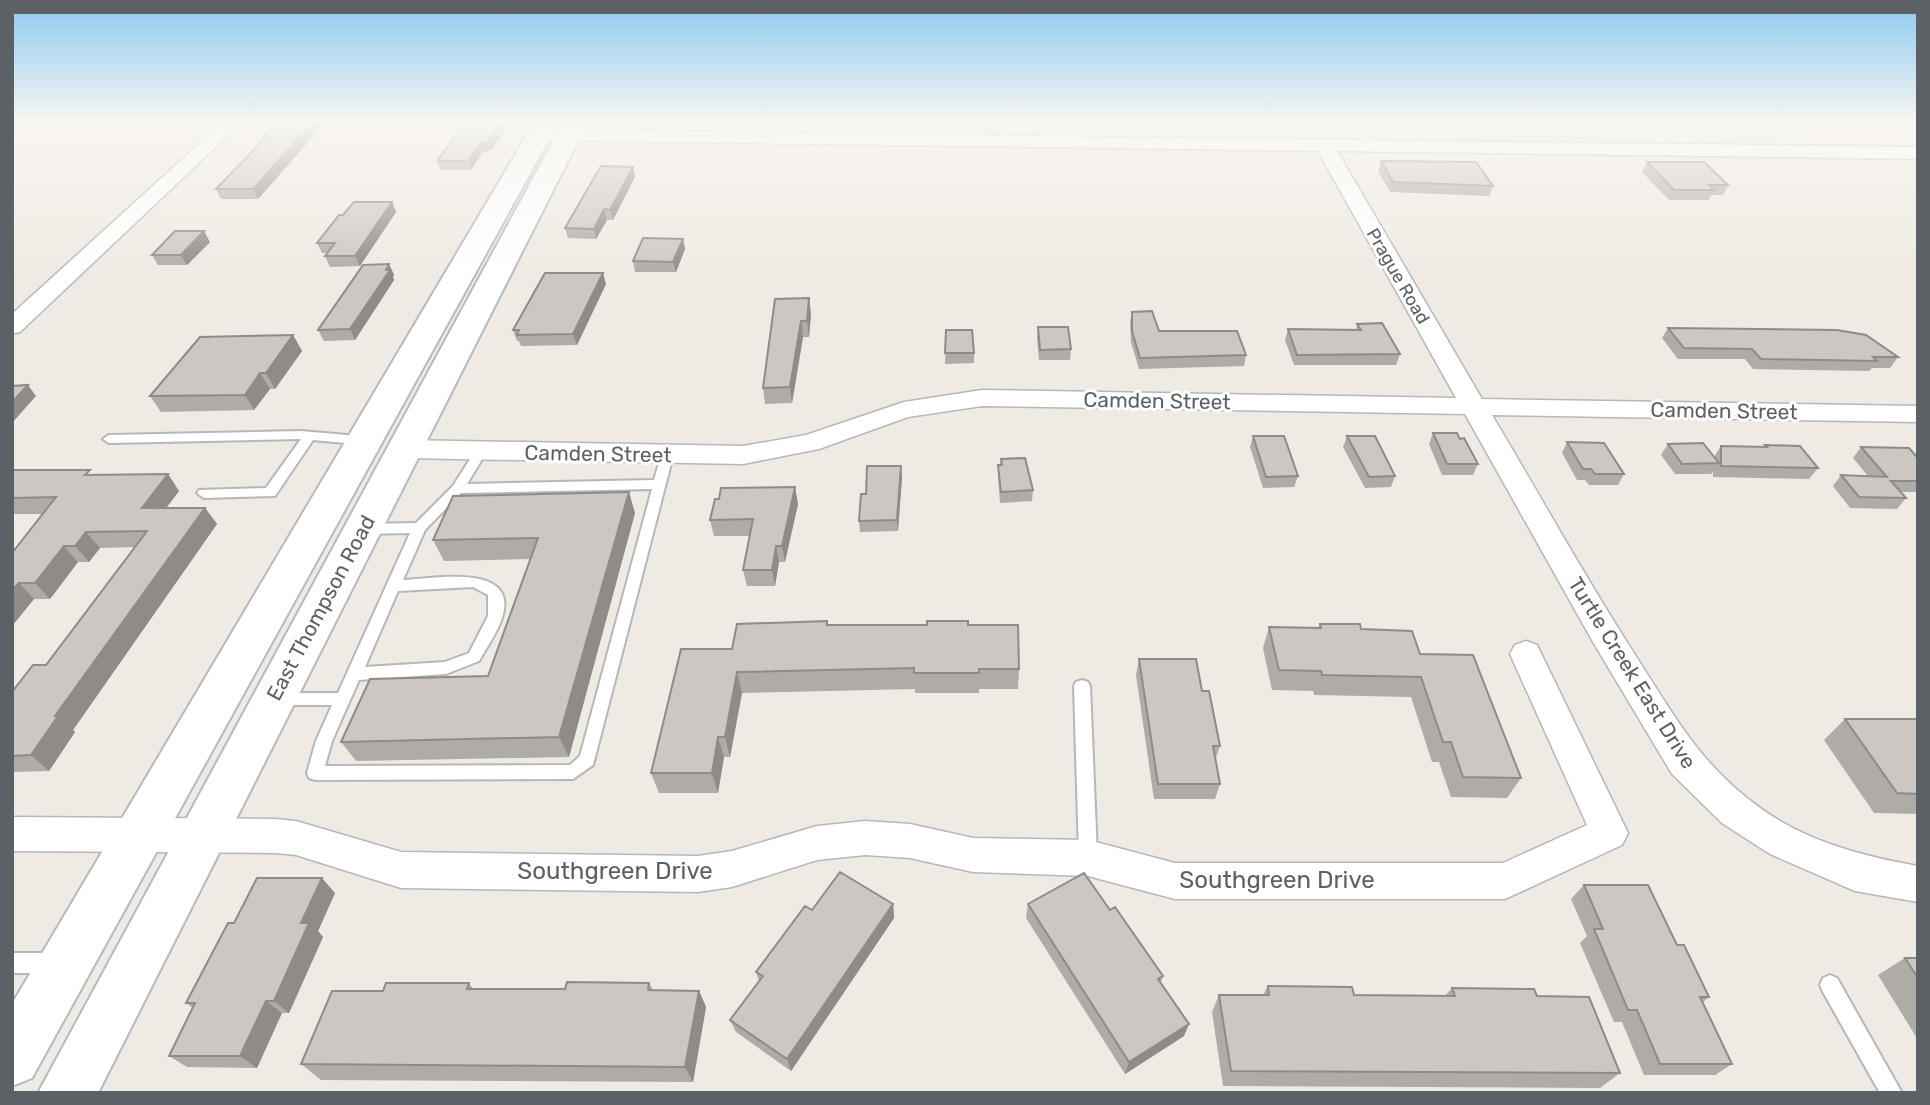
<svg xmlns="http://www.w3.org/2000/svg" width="1930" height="1105" viewBox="0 0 1930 1105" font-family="Rubik,sans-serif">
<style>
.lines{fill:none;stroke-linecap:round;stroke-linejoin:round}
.service-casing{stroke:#b4b8bb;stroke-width:4}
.minor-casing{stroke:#b4b8bb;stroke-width:3}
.secondary-casing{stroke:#b4babf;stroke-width:4}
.service{fill:#fff;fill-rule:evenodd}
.minor{fill:#fff;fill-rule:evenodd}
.secondary{fill:#fff;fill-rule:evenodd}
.wall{fill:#afaba7}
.shaded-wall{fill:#8f8b88}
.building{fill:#ccc7c2;stroke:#8f8b88;stroke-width:2}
.labels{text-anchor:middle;stroke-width:6;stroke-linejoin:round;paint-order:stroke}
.far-street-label{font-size:18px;fill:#5b6165;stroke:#fff}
.street-label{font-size:21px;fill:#5b6165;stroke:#fff}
.near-street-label{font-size:24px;fill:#5b6165;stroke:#fff}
</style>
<rect width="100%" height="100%" fill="#efeae3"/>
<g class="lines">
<defs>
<path id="service" d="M301,431L347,435L366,442L368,445L362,449L345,443L313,440L275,496L204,498L197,493L199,490L266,488L301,439L109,443L103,439L109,435Z
M481,447L487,451L467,484L654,480L662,453L667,452L673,456L593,765L573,779L315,780L309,778L307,773L316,741L332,705H279L273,704L271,699L273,694L279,693H338L410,533L366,534L359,529L366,524L416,523L453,486L477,448ZM652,489L580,756L570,765L325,766L332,741L359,680L446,674L479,661C487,647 497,633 502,618C520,562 433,579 403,580L425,530L461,493ZM473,587L488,595V616L469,653L445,662L365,667L398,591Z
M1082,680L1088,682L1090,686L1097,856L1094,862L1088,864L1082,862L1079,856L1074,686L1076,682Z
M12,953H53L60,956L63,963L60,970L53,973H12Z
M1830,975L1837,978L1902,1093H1880L1823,992L1820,985L1823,978Z"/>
<path id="minor" d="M222,123H241L20,332L12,334V314Z
M539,130L1918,147V159L1337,151L1482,399L1918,406V422L1492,415C1541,497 1587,581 1639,661C1673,714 1697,758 1747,798C1797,839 1856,855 1918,866V902L1855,891L1770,854L1722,823L1672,774L1593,642L1465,414L982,406L908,417L819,449L743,464L404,458L394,455L391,449L394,443L404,440L743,446L806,435L904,402L982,390L1456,398L1318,151L532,140L530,136Z
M1526,641L1537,645L1628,833L1622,845L1505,899H1175L1088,876L973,872L910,858L865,855L817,860L732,887L698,892L401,888L296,855L275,853L12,851V817L275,819L296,821L401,852L698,856L732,851L817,826L865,821L910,824L973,838L1088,840L1175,863H1503L1587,825L1510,654L1515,645Z"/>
<path id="secondary" d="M534,123H558L32,1078L12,1086V1004Z
M563,123H587L98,1093H38Z"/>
</defs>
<use href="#service" class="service-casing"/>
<use href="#minor" class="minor-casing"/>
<use href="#secondary" class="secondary-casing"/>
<use href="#service" class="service"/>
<use href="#minor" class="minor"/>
<use href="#secondary" class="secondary"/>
</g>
<path class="wall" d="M278,123H325L258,199H221L216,189L265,138L264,136Z
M465,123H510L492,149L482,153L471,170H440L437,161Z
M1381,161L1493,186L1489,196L1390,192L1378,171Z
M1647,162L1728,185L1723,195H1711L1709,200H1669L1642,172Z
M633,167L635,177L613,220H607L596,239L568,238L565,228Z
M392,202L396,212L360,266L330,267L325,256L328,253H322L317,243L343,215Z
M683,239L685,249L676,272H635L633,261Z
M210,242L187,265H158L152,255Z
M389,264L394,275L393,277L394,280L355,340L324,341L318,330Z
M606,284L577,345L521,346L519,341H517L513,330Z
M775,299L811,314L809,337H803L792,403L765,404L763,388Z
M1132,312L1159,331L1246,355L1244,366L1139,369L1131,342L1130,322Z
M1357,324L1400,354L1396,365H1294L1285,340L1288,329L1356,330Z
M1038,327L1071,349L1070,360H1039L1037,338Z
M1668,328L1898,357L1890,368H1872L1869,371L1753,369L1745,359H1678L1662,338Z
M946,330L974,353V363L945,364Z
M293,335L302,351L275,389H270L254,410L161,412L150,396Z
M1433,433L1460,439L1478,464L1473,475H1442L1429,444Z
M1253,436L1298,476L1294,487L1263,488L1250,447Z
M1347,436L1395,476L1391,487L1365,488L1343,447Z
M1567,442L1624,474L1618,485H1589L1585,480H1577L1562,453Z
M1668,444L1714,457L1721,446L1763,447L1765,445L1818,468L1809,479L1713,477V472L1711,474H1675L1661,455Z
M1861,447L1918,456V492H1901L1906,498L1897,509L1850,508L1833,486L1841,475L1868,476L1853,458Z
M1001,459L1033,490L1032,501L1000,503L998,476V465H1000Z
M12,470L94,475L179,491L166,508H205L217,524L73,730L75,732L49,771L12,772V692L46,665L135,547L100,548L89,562H78L50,599H34L12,626V553L43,514H12Z
M902,477L898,531L860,532L859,521L866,494Z
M795,487L798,504L785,562H779L775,586H747L743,570L750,536H714L710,520L719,499Z
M635,513L569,757L356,761L341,742L488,676L530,559L444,561L433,540Z
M1320,624L1361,629L1420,654L1521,778L1507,798L1451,797L1439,762H1432L1411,697L1314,695L1313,691L1272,690L1263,648L1269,627L1318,628Z
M828,625H968L1019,669L1018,689H979V693H915V689L742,693L730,757H724L718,793H659L651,773L732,649Z
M1139,659L1202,691L1220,746L1215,760L1220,784L1215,799H1154L1136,675Z
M1845,719H1918V814L1874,813L1824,740Z
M1584,885L1677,945L1709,997L1703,1002L1732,1064L1715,1075H1644L1622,1022H1614L1580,943L1587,936L1571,899Z
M335,893L318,931L323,937L289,1013H282L257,1068L187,1067L169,1056L193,1008L186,1003L234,923Z
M893,904L894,918L791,1071L736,1032L730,1020L759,981L756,972L812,910Z
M1028,904L1110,910L1163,976L1161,983L1184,1036L1125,1074L1026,918Z
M1905,958H1918V1040L1878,975Z
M469,983L473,989H565L649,983L653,990L699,991L706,1007L693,1082L321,1080L301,1064L383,991Z
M1268,986L1354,995L1445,996L1452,988L1537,996L1620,1073L1600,1088L1223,1086L1212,1012L1219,995H1263Z"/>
<path class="shaded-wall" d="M312,123H325L258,199L253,189Z
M501,123H510L492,149L482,153L471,170L468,161L479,144Z
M633,167L635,177L613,220L610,210Z
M392,202L396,212L360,266L355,256Z
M604,209L607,220L596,239L594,229Z
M204,231L210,242L187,265L181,255Z
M683,239L685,249L676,272L673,262Z
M389,264L394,275L393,277L394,280L355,340L350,329Z
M603,273L606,284L577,345L573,334Z
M809,298L811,314L809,337L807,321Z
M801,321L803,337L792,403L790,387Z
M293,335L302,351L275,389L266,373Z
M260,373L270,389L254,410L245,395Z
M28,385L36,396L12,423V402Z
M901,466L902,477L898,531L897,520Z
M168,474L179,491L154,524L142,508Z
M795,487L798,504L785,562L782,546Z
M629,492L635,513L569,757L559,737Z
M205,508L217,524L73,730L75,732L49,771L31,755L55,716Z
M86,532L100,548L89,562L75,546Z
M64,546L78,562L50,599L35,583Z
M776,546L779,562L775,586L772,570Z
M19,583L34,599L12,626V590Z
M737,672L742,693L730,757L725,737Z
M718,737L724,757L718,793L712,773Z
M322,878L335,893L318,931L323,937L289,1013L274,1001L301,923Z
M893,904L894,918L791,1071L787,1059Z
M699,991L706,1007L693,1082L685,1067Z
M266,1001L282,1013L257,1068L240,1056Z
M1189,1024L1184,1036L1125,1074L1129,1062Z"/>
<path class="building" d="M278,123H312L253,189H216L267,136H264Z
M465,123H501L489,141L479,144L468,161H437Z
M1381,161L1476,162L1493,186L1393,182Z
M1647,162H1704L1728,185H1709L1714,190H1674Z
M601,166L633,167L610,210L604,209L594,229L565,228Z
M354,202H392L355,256H325L335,243H317L339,215H343Z
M175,231H204L181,255H152Z
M643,238L683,239L673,262L633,261Z
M389,264L386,270H390L350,329L318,330L363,265Z
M545,273H603L573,334L517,335L519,330H513Z
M809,298L807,321H801L790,387L763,388L775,299Z
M1152,311L1159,331H1237L1246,355L1140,358L1132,331V312Z
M1382,323L1400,354L1297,355L1288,329L1361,330L1357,324Z
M1038,327H1068L1071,349L1040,350Z
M1668,328L1837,330L1866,335L1898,357H1873L1877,361L1761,359L1752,349L1684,348Z
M946,330H972L974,353H945Z
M293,335L266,373H260L245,395L150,396L200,337Z
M28,385L12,402V386Z
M1433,433H1457L1460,439L1464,438L1478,464H1447Z
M1253,436H1284L1298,476L1266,477Z
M1347,436H1375L1395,476L1369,477Z
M1567,442L1604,443L1624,474H1595L1591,469H1583Z
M1703,443L1719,463L1682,464L1668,444Z
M1765,445L1800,446L1818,468L1721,466V446L1767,447Z
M1861,447L1909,448L1916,456H1918V481H1891L1906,498L1859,497L1841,475L1887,477Z
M1025,458L1033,490L1001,492L998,465H1002L1001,459Z
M867,466H901L897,520L859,521L861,494H866Z
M12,470H90L85,475L168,474L142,508H205L55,716H58L31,755L12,756V692L33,665H46L147,531L86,532L75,546H64L35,583H19L12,590V553L56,497L12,498Z
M795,487L782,546H776L772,570H743L753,519L710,520L715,499H719L721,488Z
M629,492L559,737L341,742L370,679L488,676L538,538L433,540L453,496Z
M827,621V625H927V621H968V625H1018L1019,669H979V673H914V668L737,672L725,737H718L712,773H651L681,649H732L737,624Z
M1320,624H1360L1361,629L1412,631L1420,654L1473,655L1521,778L1463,777L1451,742H1443L1421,677L1322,675L1321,671L1279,670L1269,627L1321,628Z
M1139,659H1196L1202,691H1209L1220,746H1213L1220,784H1158Z
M1845,719H1918V794L1897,793Z
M840,872L893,904L787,1059L730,1020L763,976L756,972L805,906L812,910Z
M1084,873L1110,910L1115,907L1163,976L1158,979L1189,1024L1129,1062L1028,904Z
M257,878H322L301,923H309L274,1001H266L240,1056H169L195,1003H186L228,923H234Z
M1584,885H1648L1677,945H1684L1709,997H1700L1732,1064H1660L1637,1010H1628L1594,929H1603Z
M1905,958H1918V978Z
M567,982L649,983L648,990L699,991L685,1067L301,1064L332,991H383L386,983H469L467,989H565Z
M1268,986L1352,987L1354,995L1455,996L1452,988L1534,989L1537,996L1589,997L1620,1073L1231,1071L1219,995H1269Z"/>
<linearGradient id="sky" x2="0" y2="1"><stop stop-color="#8cc9f1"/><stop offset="0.44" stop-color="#f8f6f2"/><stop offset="1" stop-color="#f8f6f2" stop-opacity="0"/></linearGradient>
<rect width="1930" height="277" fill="url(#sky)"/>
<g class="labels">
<g class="far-street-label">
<text transform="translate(1398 276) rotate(60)" y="6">Prague Road</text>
</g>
<g class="street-label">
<text transform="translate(1157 401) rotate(1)" y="7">Camden Street</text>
<text transform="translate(1724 411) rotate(1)" y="7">Camden Street</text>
<text transform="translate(598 454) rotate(1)" y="7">Camden Street</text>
<text transform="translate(321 608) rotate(-62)" y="7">East Thompson Road</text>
<text transform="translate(1632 673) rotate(58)" y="7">Turtle Creek East Drive</text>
</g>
<g class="near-street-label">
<text x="615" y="879">Southgreen Drive</text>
<text x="1277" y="888">Southgreen Drive</text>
</g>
</g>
<rect width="1930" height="1105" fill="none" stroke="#5b6165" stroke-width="28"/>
</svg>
